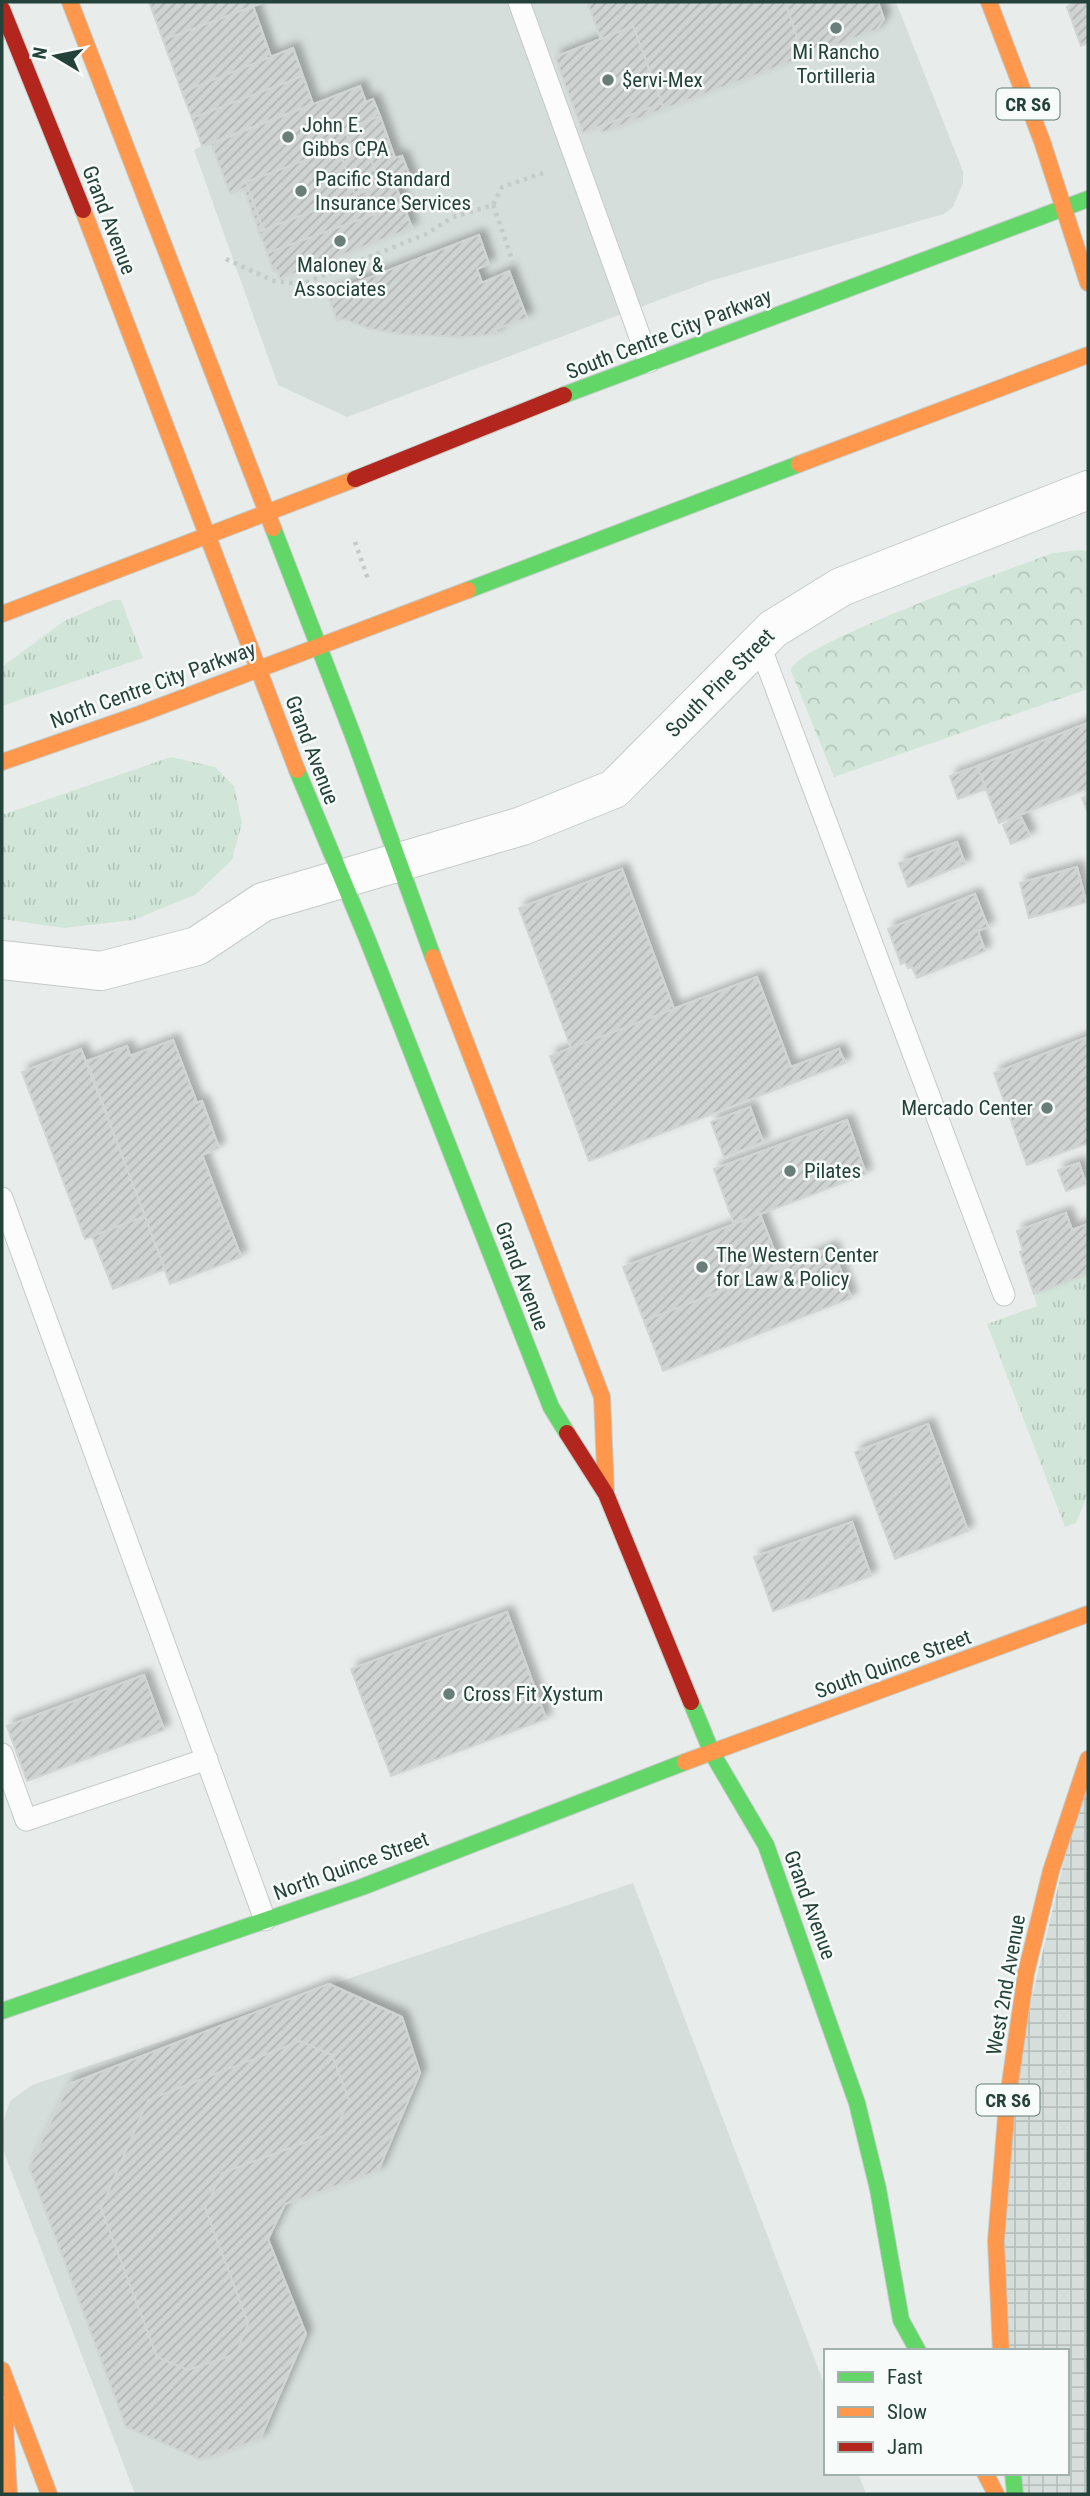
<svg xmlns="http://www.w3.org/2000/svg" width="1090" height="2496" viewBox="0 0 1090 2496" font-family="'Roboto Condensed',sans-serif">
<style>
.built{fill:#d6dedb}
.industrial{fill:url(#industrial-grid)}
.grass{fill:url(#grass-tufts)}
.forest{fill:url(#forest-crowns)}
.building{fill:url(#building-hatch);stroke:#d1d6d4;stroke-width:2;filter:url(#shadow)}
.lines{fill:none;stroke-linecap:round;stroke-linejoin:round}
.lane-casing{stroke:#c5cac8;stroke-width:23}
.street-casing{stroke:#c5cac8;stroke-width:40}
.fast-casing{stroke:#c3cbc8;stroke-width:18}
.slow-casing{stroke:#c3cbc8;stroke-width:18}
.jam-casing{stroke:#c3cbc8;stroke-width:18}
.path{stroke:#c3ccca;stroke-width:4.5;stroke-dasharray:3.5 5;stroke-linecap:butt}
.lane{stroke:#fcfcfc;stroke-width:21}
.street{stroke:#fcfcfc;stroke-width:38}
.fast{stroke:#63d668;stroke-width:16}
.slow{stroke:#ff974d;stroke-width:16}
.jam{stroke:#b3261e;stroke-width:16}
.poi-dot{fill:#697e78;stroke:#f7fbf9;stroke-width:2.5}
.labels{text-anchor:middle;stroke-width:5;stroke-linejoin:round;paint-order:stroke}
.shield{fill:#f7fbf9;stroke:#637a73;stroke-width:2}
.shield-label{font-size:19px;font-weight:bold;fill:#24423a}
.poi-label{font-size:21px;fill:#24423a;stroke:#f7fbf9;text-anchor:start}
.street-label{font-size:21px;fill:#24423a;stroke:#f7fbf9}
</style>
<defs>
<pattern id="industrial-grid" width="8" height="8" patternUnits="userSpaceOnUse" patternTransform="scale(1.75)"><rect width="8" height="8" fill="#d6dedb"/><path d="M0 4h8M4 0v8" fill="none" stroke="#b8c0bd"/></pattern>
<pattern id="grass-tufts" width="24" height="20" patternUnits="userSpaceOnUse" patternTransform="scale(1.75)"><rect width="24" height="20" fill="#d1e6d8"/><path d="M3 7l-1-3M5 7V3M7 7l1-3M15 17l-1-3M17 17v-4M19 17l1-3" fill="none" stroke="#b3c6ba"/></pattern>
<pattern id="forest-crowns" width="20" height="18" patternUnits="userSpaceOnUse" patternTransform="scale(1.75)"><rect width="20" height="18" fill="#d1e6d8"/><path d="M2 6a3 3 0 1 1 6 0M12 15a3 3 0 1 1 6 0" fill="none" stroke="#b3c6ba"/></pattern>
<pattern id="building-hatch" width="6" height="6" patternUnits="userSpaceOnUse" patternTransform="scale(1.75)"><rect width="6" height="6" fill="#cfd4d2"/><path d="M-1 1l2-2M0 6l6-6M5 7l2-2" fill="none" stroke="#b2b7b5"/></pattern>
<filter id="shadow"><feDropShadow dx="6" dy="-6" stdDeviation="3.5" flood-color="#0004"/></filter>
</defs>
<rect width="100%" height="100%" fill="#e8edeb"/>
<path class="built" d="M149,2H896L963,171V183L953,207L944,214L710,281L347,417L278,385L194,150L202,146Z
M633,1883L826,2389V2473H858L866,2494H135L2,2147V2126L10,2101L32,2085Z"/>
<path class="industrial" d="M1088,1759V2494H1015L1013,2473H1067V2351H1001L1007,2104Z"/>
<path class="grass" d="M113,600H121L143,658L2,706V667L64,621Z
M171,757L215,767L234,786L242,823L232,860L195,895L133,920L64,928L2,919V815Z
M1088,1274V1494L1076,1523L1065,1527L987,1324L1037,1306L1034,1294Z"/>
<path class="forest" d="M1081,550L1088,552V689L834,777L791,671C792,645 1019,566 1053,553Z"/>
<path class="building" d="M149,2H265L163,40Z
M587,2H785L804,57L664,109L633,26L601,39Z
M785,2H878L884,19L876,30L804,57Z
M1075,2H1088V43L1081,46L1067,7Z
M253,6L271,57L182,92L163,40Z
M633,26L662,103L583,133L555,57Z
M293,48L303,76L192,118L182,92Z
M303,76L313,104L202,146L192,118Z
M360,86L366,102L373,99L380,116L345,129L351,148L340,152L338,148L246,182L248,187L230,194L211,144Z
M662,103L664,109L602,133L600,126Z
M380,116L395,158L402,156L412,181L396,186L393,180L381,186L363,139L350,144L345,129Z
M363,139L381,186L355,195L340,152Z
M338,148L355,195L263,230L246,182Z
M393,180L403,204L267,253L259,232Z
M248,187L263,230L259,232L244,189Z
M403,204L412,228L280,279L276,270L273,271L267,253Z
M479,235L489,264L477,269L482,283L509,271L527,318L495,329L497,334L464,337L400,334L370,329L344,319L337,321L327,294Z
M1088,723V788L999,823L977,766Z
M977,766L986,789L958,799L950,776Z
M1088,796V813L1082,798Z
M1021,817L1030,836L1011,844L1003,825Z
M957,842L965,864L908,887L899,863Z
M1077,867L1086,902L1029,918L1020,883Z
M622,869L674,1009L571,1048L519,908Z
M975,894L988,927L978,931L985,951L917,978L912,967L908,968L905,962L901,964L888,929Z
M757,977L791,1067L839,1049L845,1063L589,1161L550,1056Z
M1088,1037V1143L1027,1165L994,1073Z
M173,1040L197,1103L202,1101L219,1148L202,1155L241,1257L170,1284L87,1061L127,1046L130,1056Z
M81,1049L145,1216L85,1239L22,1072Z
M750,1107L763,1142L724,1157L711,1122Z
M847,1120L866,1174L734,1224L714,1169Z
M1079,1163L1086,1184L1066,1191L1058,1170Z
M1066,1213L1072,1230L1088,1224V1274L1034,1294L1020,1252L1023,1251L1017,1231Z
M760,1214L781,1268L644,1321L623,1267Z
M145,1216L165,1269L113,1289L92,1236Z
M832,1247L851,1298L663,1371L644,1321Z
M928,1424L968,1531L895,1559L855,1452Z
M852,1522L871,1576L773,1611L754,1557Z
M507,1612L546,1719L391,1776L351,1669Z
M144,1675L164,1730L27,1781L7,1726Z
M329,1984L402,2017L420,2073L378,2171L285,2204L268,2239L306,2334L260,2439L201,2460L126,2427L29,2167L69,2084Z
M300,2041L332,2055L349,2100L334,2132L222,2173L205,2208L248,2323L236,2354L188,2370L157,2357L101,2208L148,2100Z"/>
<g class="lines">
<defs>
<path id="lane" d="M519,2L649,362
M759,643L1004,1295
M2,1198L265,1920
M2,1754L26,1820L207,1759"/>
<path id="street" d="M2,960L101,971L197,946L263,902L522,826L614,789L773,629L841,587L1088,490"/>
<path id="fast" d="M564,395L1088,199
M273,528L354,738L433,957
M468,590L799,464
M297,770L368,941L551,1407L567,1433
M691,1702L712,1753L766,1845L857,2103L878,2189L901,2320L918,2351
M2,2011L362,1887L685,1762
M1013,2473L1015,2494"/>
<path id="slow" d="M70,2L273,528
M989,2L1042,141L1088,283
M83,210L297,770
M799,464L1088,355
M2,614L355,479
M2,762L140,714L468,590
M433,957L602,1397L606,1492
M685,1762L1088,1614
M1001,2351L996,2241L1007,2104L1026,1973L1051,1871L1088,1759
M2,2370L49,2494
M4,2407L9,2494
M985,2473L996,2494"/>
<path id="jam" d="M2,9L83,210
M355,479L564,395
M567,1433L606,1494L691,1702"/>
</defs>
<use href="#lane" class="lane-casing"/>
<use href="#street" class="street-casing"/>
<use href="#fast" class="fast-casing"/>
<use href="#slow" class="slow-casing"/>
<use href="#jam" class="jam-casing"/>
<path class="path" d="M493,205L513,262
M226,259L274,281L302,284L426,234L453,217L493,205L502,187L543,173
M355,542L368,579"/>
<use href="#lane" class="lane"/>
<use href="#street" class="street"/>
<use href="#fast" class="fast"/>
<use href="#slow" class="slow"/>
<use href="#jam" class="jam"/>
</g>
<g class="poi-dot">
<circle cx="836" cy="28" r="7"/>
<circle cx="608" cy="80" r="7"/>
<circle cx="288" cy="137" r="7"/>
<circle cx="301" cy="191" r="7"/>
<circle cx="340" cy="241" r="7"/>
<circle cx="1047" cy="1108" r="7"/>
<circle cx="790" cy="1171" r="7"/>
<circle cx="702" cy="1267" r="7"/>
<circle cx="449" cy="1694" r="7"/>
</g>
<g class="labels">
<g class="shield">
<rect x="996.5" y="88.5" width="63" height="31" rx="5"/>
<rect x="976.5" y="2084.5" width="63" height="31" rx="5"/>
</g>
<g class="shield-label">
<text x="1028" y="111">CR S6</text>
<text x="1008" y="2107">CR S6</text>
</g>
<g class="poi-label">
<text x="836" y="59" text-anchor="middle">Mi Rancho<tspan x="836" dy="24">Tortilleria</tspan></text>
<text x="622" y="87">$ervi-Mex</text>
<text x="302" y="132">John E.<tspan x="302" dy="24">Gibbs CPA</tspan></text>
<text x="315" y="186">Pacific Standard<tspan x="315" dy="24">Insurance Services</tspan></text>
<text x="340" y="272" text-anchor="middle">Maloney &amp;<tspan x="340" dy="24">Associates</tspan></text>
<text x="1033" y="1115" text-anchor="end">Mercado Center</text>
<text x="804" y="1178">Pilates</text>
<text x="716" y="1262">The Western Center<tspan x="716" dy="24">for Law &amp; Policy</tspan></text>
<text x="463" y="1701">Cross Fit Xystum</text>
</g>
<g class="street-label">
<text transform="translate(109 220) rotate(69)" y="7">Grand Avenue</text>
<text transform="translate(669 334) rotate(-21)" y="7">South Centre City Parkway</text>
<text transform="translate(720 683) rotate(-45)" y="7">South Pine Street</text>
<text transform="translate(153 685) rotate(-20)" y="7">North Centre City Parkway</text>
<text transform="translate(312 750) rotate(69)" y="7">Grand Avenue</text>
<text transform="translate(522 1276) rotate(69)" y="7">Grand Avenue</text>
<text transform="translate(893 1664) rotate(-20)" y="7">South Quince Street</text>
<text transform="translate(351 1866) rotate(-20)" y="7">North Quince Street</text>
<text transform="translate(810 1905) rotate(70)" y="7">Grand Avenue</text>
<text transform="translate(1006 1985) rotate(-80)" y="7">West 2nd Avenue</text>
</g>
</g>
<rect width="1090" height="2496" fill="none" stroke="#24423a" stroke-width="7"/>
<rect x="824" y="2349" width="245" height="126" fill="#f7fbf9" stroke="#a3b1ad" stroke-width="2"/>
<rect x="838" y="2372" width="35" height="10" fill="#63d668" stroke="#a3b1ad" stroke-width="2"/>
<text x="887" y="2384" font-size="21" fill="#24423a">Fast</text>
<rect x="838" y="2407" width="35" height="10" fill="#ff974d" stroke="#a3b1ad" stroke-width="2"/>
<text x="887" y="2419" font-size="21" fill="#24423a">Slow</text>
<rect x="838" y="2442" width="35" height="10" fill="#b3261e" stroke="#a3b1ad" stroke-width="2"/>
<text x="887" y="2454" font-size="21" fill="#24423a">Jam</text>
<g transform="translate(56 56) rotate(280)" stroke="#f7fbf9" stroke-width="5" paint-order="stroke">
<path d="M0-5L12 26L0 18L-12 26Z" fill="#24423a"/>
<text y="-10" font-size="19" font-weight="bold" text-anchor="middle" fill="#24423a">N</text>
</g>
</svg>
